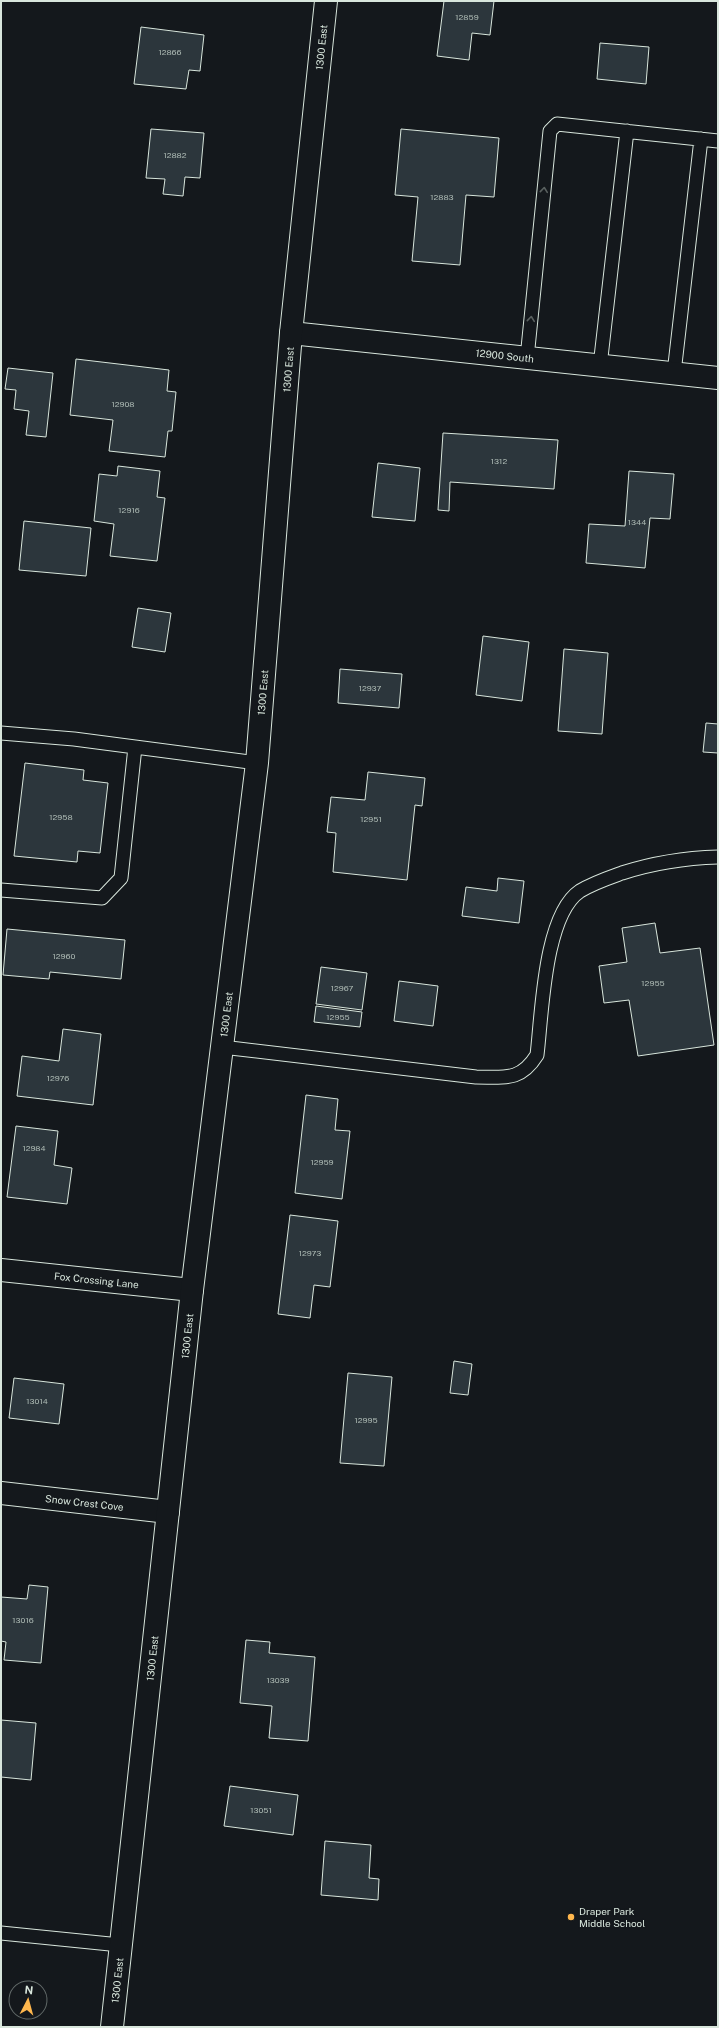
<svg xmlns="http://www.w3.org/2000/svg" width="719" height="2028" viewBox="0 0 719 2028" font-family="'Public Sans',sans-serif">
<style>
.building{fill:#2c363c;stroke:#d8e6dc}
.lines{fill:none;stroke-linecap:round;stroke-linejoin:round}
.service-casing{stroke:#d8e6dc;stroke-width:15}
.minor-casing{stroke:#d8e6dc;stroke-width:24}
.secondary-casing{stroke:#d8e6dc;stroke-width:24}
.service{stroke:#14181c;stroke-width:13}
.minor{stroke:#14181c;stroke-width:22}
.secondary{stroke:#14181c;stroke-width:22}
.oneway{stroke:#59605f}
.poi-dot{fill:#ffb74d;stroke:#14181c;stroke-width:1.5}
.labels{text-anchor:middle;stroke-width:3;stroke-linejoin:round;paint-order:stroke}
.number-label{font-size:8px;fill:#adbab4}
.street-label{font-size:10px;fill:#d8e6dc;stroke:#14181c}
.poi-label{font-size:10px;fill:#d8e6dc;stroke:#14181c;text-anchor:start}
</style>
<rect width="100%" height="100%" fill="#14181c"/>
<path class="building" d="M444,1H494L490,35L472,33L469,60L437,56Z
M141,27L204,35L200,71L189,70L186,89L134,84Z
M600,43L649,47L646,84L597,79Z
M151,129L204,133L200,178L185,177L183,196L163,194L165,179L146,178Z
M401,129L499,138L494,197L466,195L460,265L412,261L418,197L395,195Z
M76,359L169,370L167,391L176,392L172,431H168L165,457L109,451L113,420L70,415Z
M8,368L53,373L46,437L26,435L29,411L14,409L16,390L5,389Z
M443,433L558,440L554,489L450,482L449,511L438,510Z
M378,463L420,468L415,521L372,517Z
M118,466L160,471L157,497L165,498L157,561L110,556L114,524L94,521L99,474L117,476Z
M629,471L674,474L670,519L650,518L645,568L586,563L589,524L625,526Z
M24,521L91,528L86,576L19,570Z
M138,608L171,613L165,652L132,647Z
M483,636L529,642L522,701L476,695Z
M564,649L608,653L602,734L558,731Z
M340,669L402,674L399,708L338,703Z
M706,723L718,724V753L703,752Z
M25,763L84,770L83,780L108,783L100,853L78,851L77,862L14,856Z
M368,772L425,778L422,806L415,805L407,880L333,872L336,833L327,832L331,797L365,800Z
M498,878L524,881L519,923L462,916L466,887L497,891Z
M655,923L660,953L700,948L714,1045L638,1056L629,1000L604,1003L599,966L627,962L622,928Z
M7,929L125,940L121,979L50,972L49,979L3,975Z
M321,967L367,973L362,1010L316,1004Z
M399,981L438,986L433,1026L394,1021Z
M316,1006L362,1012L360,1027L314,1022Z
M63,1029L101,1034L93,1105L17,1096L22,1056L59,1061Z
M306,1095L338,1099L335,1130L350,1131L342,1199L295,1193Z
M16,1126L58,1131L54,1165L72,1168L67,1204L7,1197Z
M290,1215L338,1221L330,1287L314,1285L310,1318L278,1314Z
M454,1361L472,1364L468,1395L450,1393Z
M348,1373L392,1377L384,1466L340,1463Z
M14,1378L64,1384L59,1424L9,1418Z
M29,1585L48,1587L41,1663L4,1660L6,1642L1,1641V1597L27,1599Z
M246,1640L270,1642L269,1653L315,1657L308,1741L269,1738L272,1706L240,1703Z
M1,1720L36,1723L31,1780L1,1777Z
M230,1786L298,1795L293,1835L224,1826Z
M325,1841L371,1845L369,1878L379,1879L378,1900L321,1895Z"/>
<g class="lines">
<defs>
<path id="service" d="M527,358L550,131L557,124L718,141
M600,366L627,131
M674,373L701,139
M1,733L74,739L257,763
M1,890L102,898L121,878L135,747
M222,1047L476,1077C504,1077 520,1082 537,1055C542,1014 544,915 580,891C593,883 608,878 622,873C653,863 685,858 718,857
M1,1933L120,1945"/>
<g id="minor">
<path id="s1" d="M291,333L718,378"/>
<path id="s2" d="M1,1270L192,1290"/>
<path id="s3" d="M1,1493L168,1512"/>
</g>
<g id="secondary">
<path id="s4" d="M112,2027L192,1290L257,763L291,333L326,1"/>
</g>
</defs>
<use href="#service" class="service-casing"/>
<use href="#minor" class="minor-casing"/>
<use href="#secondary" class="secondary-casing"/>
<use href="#service" class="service"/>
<use href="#minor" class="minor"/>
<use href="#secondary" class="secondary"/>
</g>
<defs><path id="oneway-chevron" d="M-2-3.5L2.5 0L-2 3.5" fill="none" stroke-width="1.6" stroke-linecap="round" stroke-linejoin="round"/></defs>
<g class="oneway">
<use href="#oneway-chevron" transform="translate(544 190) rotate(-84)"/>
<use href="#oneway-chevron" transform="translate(531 319) rotate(-84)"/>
</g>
<circle class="poi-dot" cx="571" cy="1917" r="4"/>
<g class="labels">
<g class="number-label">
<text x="467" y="20">12859</text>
<text x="170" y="55">12866</text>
<text x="175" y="158">12882</text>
<text x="442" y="200">12883</text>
<text x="123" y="407">12908</text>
<text x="499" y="464">1312</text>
<text x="129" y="513">12916</text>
<text x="637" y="525">1344</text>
<text x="370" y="691">12937</text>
<text x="61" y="820">12958</text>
<text x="371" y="822">12951</text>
<text x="64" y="959">12960</text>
<text x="653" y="986">12955</text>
<text x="342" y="991">12967</text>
<text x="338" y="1020">12955</text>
<text x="58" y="1081">12976</text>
<text x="34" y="1151">12984</text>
<text x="322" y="1165">12959</text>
<text x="310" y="1256">12973</text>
<text x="37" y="1404">13014</text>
<text x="366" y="1423">12995</text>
<text x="23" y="1623">13016</text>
<text x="278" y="1683">13039</text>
<text x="261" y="1813">13051</text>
</g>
<g class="street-label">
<text dy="4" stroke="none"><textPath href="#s4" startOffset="1991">1300 East</textPath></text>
<text dy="4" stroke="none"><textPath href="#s1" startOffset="215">12900 South</textPath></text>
<text dy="4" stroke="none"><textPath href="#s4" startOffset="1667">1300 East</textPath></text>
<text dy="4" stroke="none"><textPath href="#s4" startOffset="1343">1300 East</textPath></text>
<text dy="4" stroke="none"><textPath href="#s4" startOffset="1019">1300 East</textPath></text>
<text dy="4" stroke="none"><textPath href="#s2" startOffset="96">Fox Crossing Lane</textPath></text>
<text dy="4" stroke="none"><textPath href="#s4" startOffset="695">1300 East</textPath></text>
<text dy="4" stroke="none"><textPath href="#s3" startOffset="84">Snow Crest Cove</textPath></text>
<text dy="4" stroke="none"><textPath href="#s4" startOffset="371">1300 East</textPath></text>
<text dy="4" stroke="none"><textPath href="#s4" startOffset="47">1300 East</textPath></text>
</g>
<g class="poi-label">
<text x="579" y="1915">Draper Park<tspan x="579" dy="12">Middle School</tspan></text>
</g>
</g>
<rect width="719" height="2028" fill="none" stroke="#d8e6dc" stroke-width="4"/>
<g transform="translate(28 2000) rotate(6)"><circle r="19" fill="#14181c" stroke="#626a69"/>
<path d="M0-3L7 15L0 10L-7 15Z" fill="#ffb74d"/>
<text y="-6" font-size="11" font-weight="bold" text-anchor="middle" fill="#d8e6dc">N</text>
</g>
</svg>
